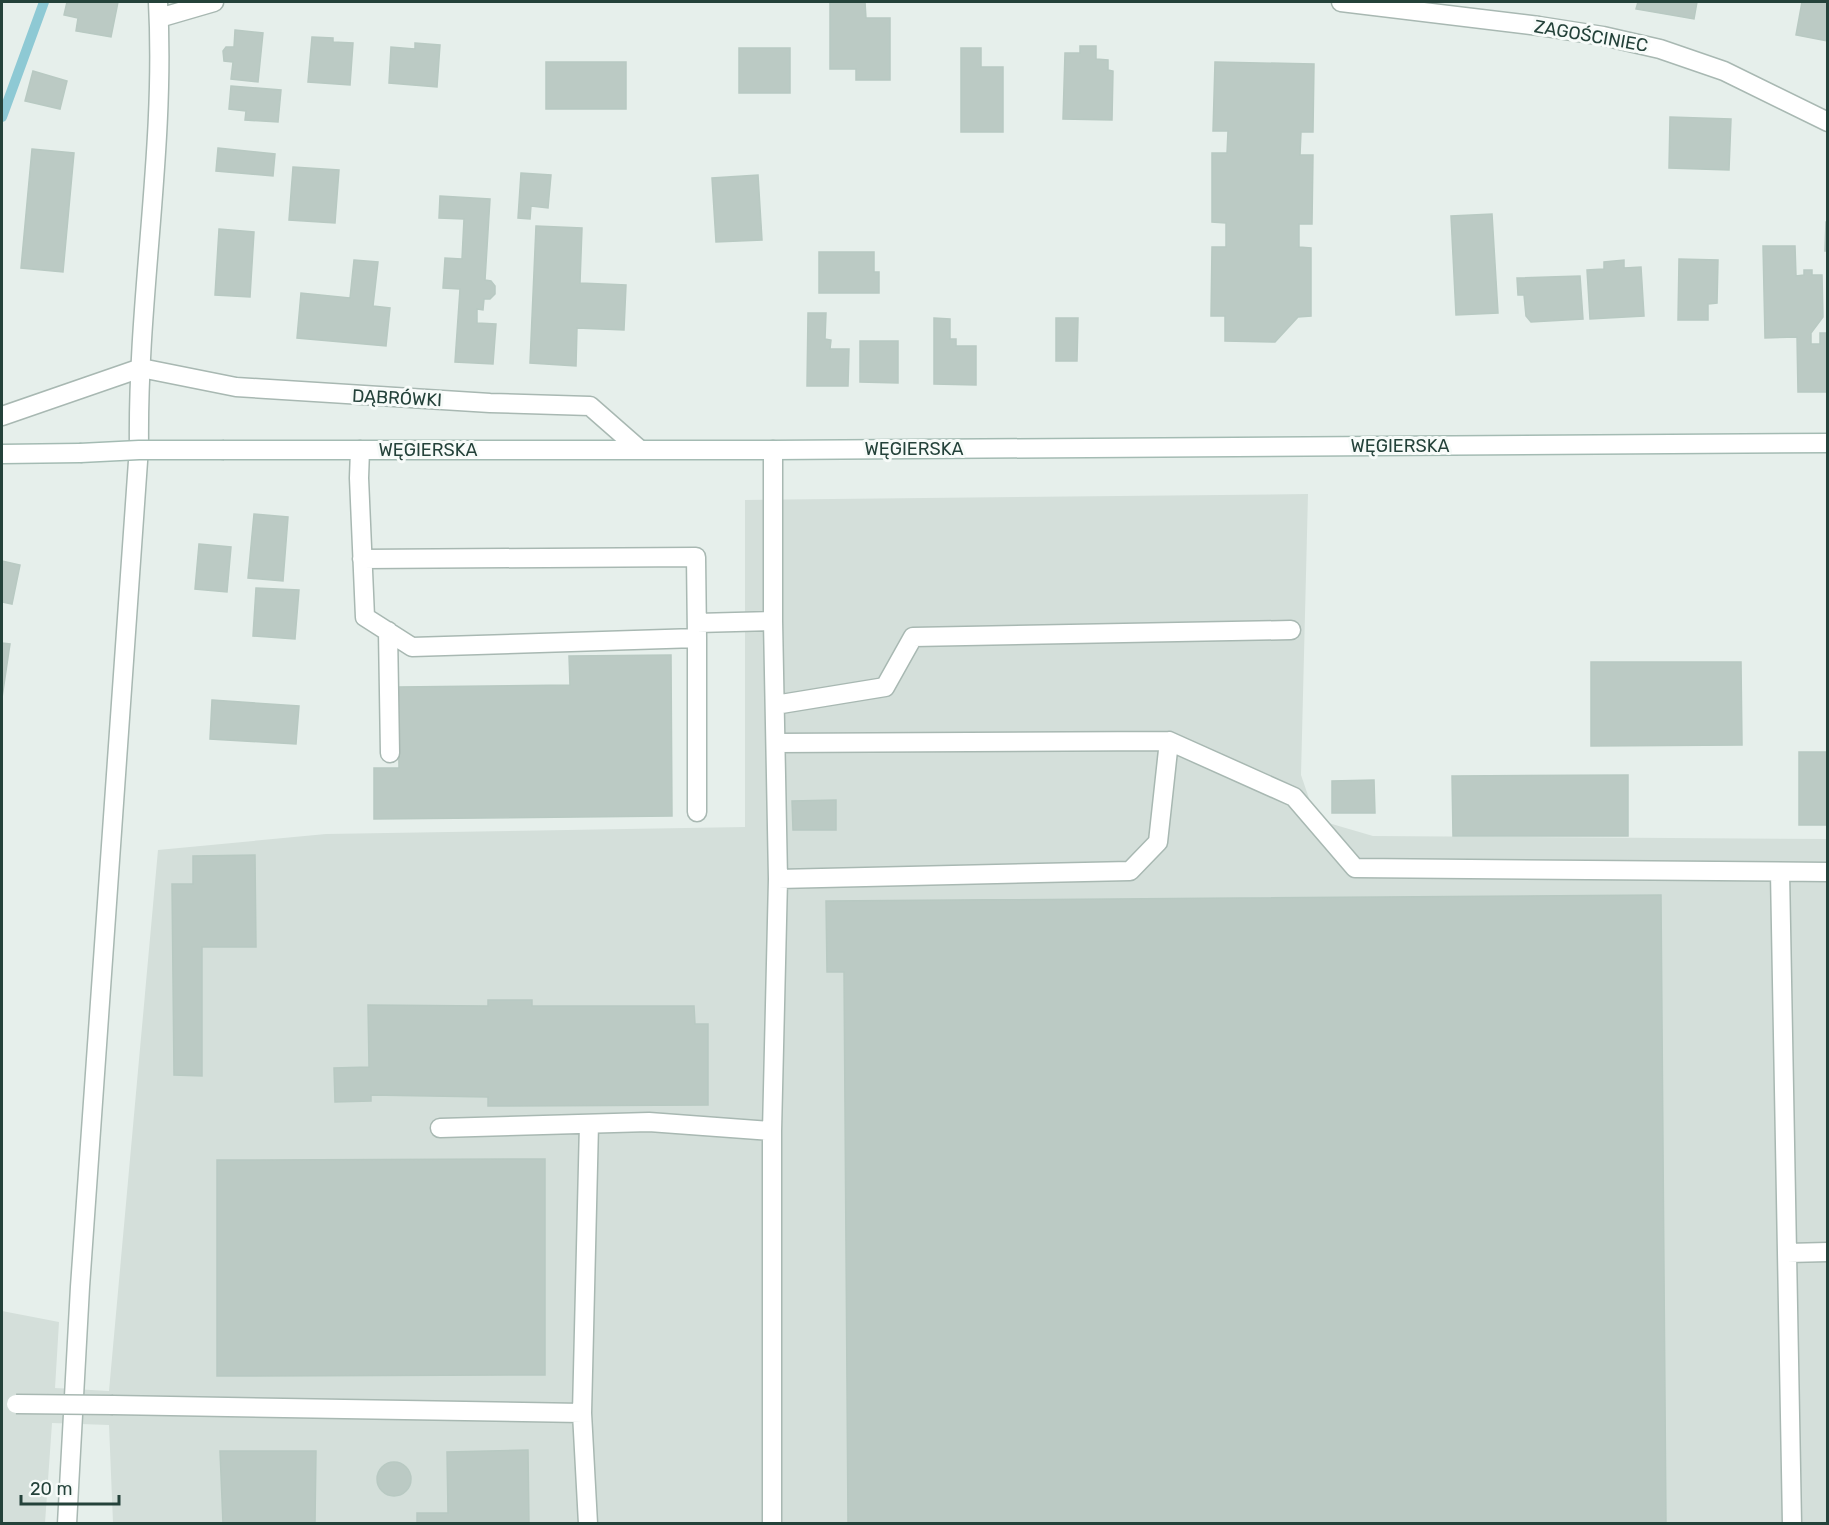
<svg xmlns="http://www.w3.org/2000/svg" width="1829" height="1525" viewBox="0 0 1829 1525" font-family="Rubik,sans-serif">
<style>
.built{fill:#d4dfda}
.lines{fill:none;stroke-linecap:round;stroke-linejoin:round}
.stream{stroke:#8ec9d4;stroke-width:10}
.building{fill:#bbcac4;stroke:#b8c9c2;stroke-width:1.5}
.lane-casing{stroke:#a8b8b2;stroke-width:21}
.street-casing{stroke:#a8b8b2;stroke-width:21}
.secondary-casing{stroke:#a4bbb3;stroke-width:21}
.lane{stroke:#fff;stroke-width:18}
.street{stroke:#fff;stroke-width:18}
.secondary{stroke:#fff;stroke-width:18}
.lane-bridge-casing{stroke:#a8b8b2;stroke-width:21;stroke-linecap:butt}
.secondary-bridge-casing{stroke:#a4bbb3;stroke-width:21;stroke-linecap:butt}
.lane-bridge{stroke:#fff;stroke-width:18}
.secondary-bridge{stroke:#fff;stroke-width:18}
.labels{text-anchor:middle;stroke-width:6;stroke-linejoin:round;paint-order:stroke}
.street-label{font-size:18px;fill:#24423a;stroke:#f7fbf9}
</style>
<rect width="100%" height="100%" fill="#e6efeb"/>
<path class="built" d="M1308,494L1301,775L1313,810L1325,822L1373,836L1827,839V1523H113L109,1425L52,1423L45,1523H2V1311L59,1322L55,1388L109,1391L158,850L326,834L745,827V500Z"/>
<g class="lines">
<path class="stream" d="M2,117L44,2"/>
</g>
<path class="building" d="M67,2H118L111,37L76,31L78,18L64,15Z
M830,2H865L866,18H890V80H856V69H830Z
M1638,2H1697L1694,19L1636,9Z
M1802,2H1828V41L1796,35Z
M235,30L263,33L258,82L231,79L233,62L224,61L223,51L226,47H234Z
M312,37L333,38V42L353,43L350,85L308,82Z
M415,43L440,45L437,87L389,83L391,47L415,49Z
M1080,46H1096V59L1108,60V70L1113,71L1112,120L1063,119L1065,53H1080Z
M739,48H790V93H739Z
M961,48H981V67H1003V132H961Z
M546,62H626V109H546Z
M1215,62L1314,64L1313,132H1301L1300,155H1313L1312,224H1299V247L1311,248V316L1298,317L1275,342L1225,341V316H1211L1212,247H1226V223L1212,222V153H1227L1228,131H1213Z
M33,71L67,81L60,109L25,101Z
M231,86L281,90L278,122L245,120L246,111L229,109Z
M1670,117L1731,119L1729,170L1669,168Z
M218,148L275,154L273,176L216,171Z
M32,149L74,153L63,272L21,268Z
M293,167L339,170L335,223L289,220Z
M521,173L551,175L548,208L531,206L530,219L518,218Z
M758,175L762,240L716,242L712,178Z
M440,196L490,199L485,280L491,281L495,286V294L490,299H484L483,310L477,309V323L496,324L493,364L455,362L460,289L443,288L445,258L462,259L464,219L439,218Z
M1492,214L1498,313L1456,315L1451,216Z
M1826,222H1828V251H1825Z
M536,226L582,228L580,283L626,285L624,330L577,328L576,366L530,363Z
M219,229L254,232L250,297L215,295Z
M1763,246H1795L1796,276L1804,275V270H1812V275H1822L1823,317L1811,333V344H1820V333H1828V392H1798L1797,337L1765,338Z
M819,252H874V272H879V293H819Z
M1679,259L1718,260L1717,303L1708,304V320H1678Z
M354,260L378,262L373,306L390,308L386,346L297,338L301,293L350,298Z
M1624,260V268L1641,267L1644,316L1590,319L1587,270L1604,269V262Z
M1580,276L1583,319L1531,322L1526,316L1524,295H1518L1517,278Z
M808,313H826L825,339L831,340L830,349H849L848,386H807Z
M934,318L950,319V339H956V346H976V385L934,384Z
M1056,318H1078L1077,361H1056Z
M860,341H898V383L860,382Z
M254,514L288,517L283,581L248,578Z
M199,544L231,547L227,592L195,589Z
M2,561L20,565L12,604L2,602Z
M256,588L299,590L295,639L253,636Z
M2,643L10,644L2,698Z
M671,655L672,816L374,819V768H399L398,687L570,685L569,656Z
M1591,662H1741L1742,745L1591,746Z
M212,700L299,706L296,744L210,739Z
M1799,752H1828V825H1799Z
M1628,775V836H1453L1452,776Z
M1374,780L1375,813H1332V781Z
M836,800V830H793L792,801Z
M255,855L256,947H202V1076L174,1075L172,884H193V856Z
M1661,895L1666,1524H848L844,972H827L826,901Z
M488,1000H532V1006H694L695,1024H708V1105L488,1106V1097L371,1095V1101L335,1102L334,1068L369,1067L368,1005L488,1006Z
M545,1159V1375L217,1376V1160Z
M528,1450L529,1524H417V1513H448L447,1452Z
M220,1451H316L315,1524H223Z
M377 1479a17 17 0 1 1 34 0a17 17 0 1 1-34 0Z"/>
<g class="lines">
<defs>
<path id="lane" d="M360,450L359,478L365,617L412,647L697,638V812
M362,559L696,557L697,638
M697,623L773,621
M388,631L390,753
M775,705L885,687L913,637L1291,630
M776,743L1169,741
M1780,872L1792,1524
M778,879L1130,871L1158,842L1169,741L1294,797L1355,868L1828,872
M440,1128L649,1122L772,1131
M1787,1253L1828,1252
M113,1405L582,1413L589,1124
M582,1413L588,1524
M772,1524V1131L778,879L773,621V450"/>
<path id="street" d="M1341,2L1539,26L1603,36L1660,49L1724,71L1828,122
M159,18L214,2
M2,416L141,368L236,387L490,403L590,406L639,449
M67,1524L80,1287L139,447C137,298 166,150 158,2"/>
<path id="secondary" d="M224,450H773L1828,443
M2,454L80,453"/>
</defs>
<use href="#lane" class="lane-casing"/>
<use href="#street" class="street-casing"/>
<use href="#secondary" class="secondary-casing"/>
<use href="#lane" class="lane"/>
<use href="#street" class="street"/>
<use href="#secondary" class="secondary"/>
<defs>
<path id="lane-bridge" d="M16,1404L113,1405"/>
<path id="secondary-bridge" d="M80,453L139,450H224"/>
</defs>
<use href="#lane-bridge" class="lane-bridge-casing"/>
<use href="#secondary-bridge" class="secondary-bridge-casing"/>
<use href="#lane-bridge" class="lane-bridge"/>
<use href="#secondary-bridge" class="secondary-bridge"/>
</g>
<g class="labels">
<g class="street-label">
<text transform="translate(1591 36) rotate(10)" y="6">ZAGOŚCINIEC</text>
<text transform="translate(397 398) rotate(3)" y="6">DĄBRÓWKI</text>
<text x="1400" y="452">WĘGIERSKA</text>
<text x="914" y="455">WĘGIERSKA</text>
<text x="428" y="456">WĘGIERSKA</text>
</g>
</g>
<rect width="1829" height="1525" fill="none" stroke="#24423a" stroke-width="6"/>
<path d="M21 1495v9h98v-9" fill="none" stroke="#24423a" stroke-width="3"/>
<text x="30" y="1495" font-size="18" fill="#24423a" stroke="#f7fbf9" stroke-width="4.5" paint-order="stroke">20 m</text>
</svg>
